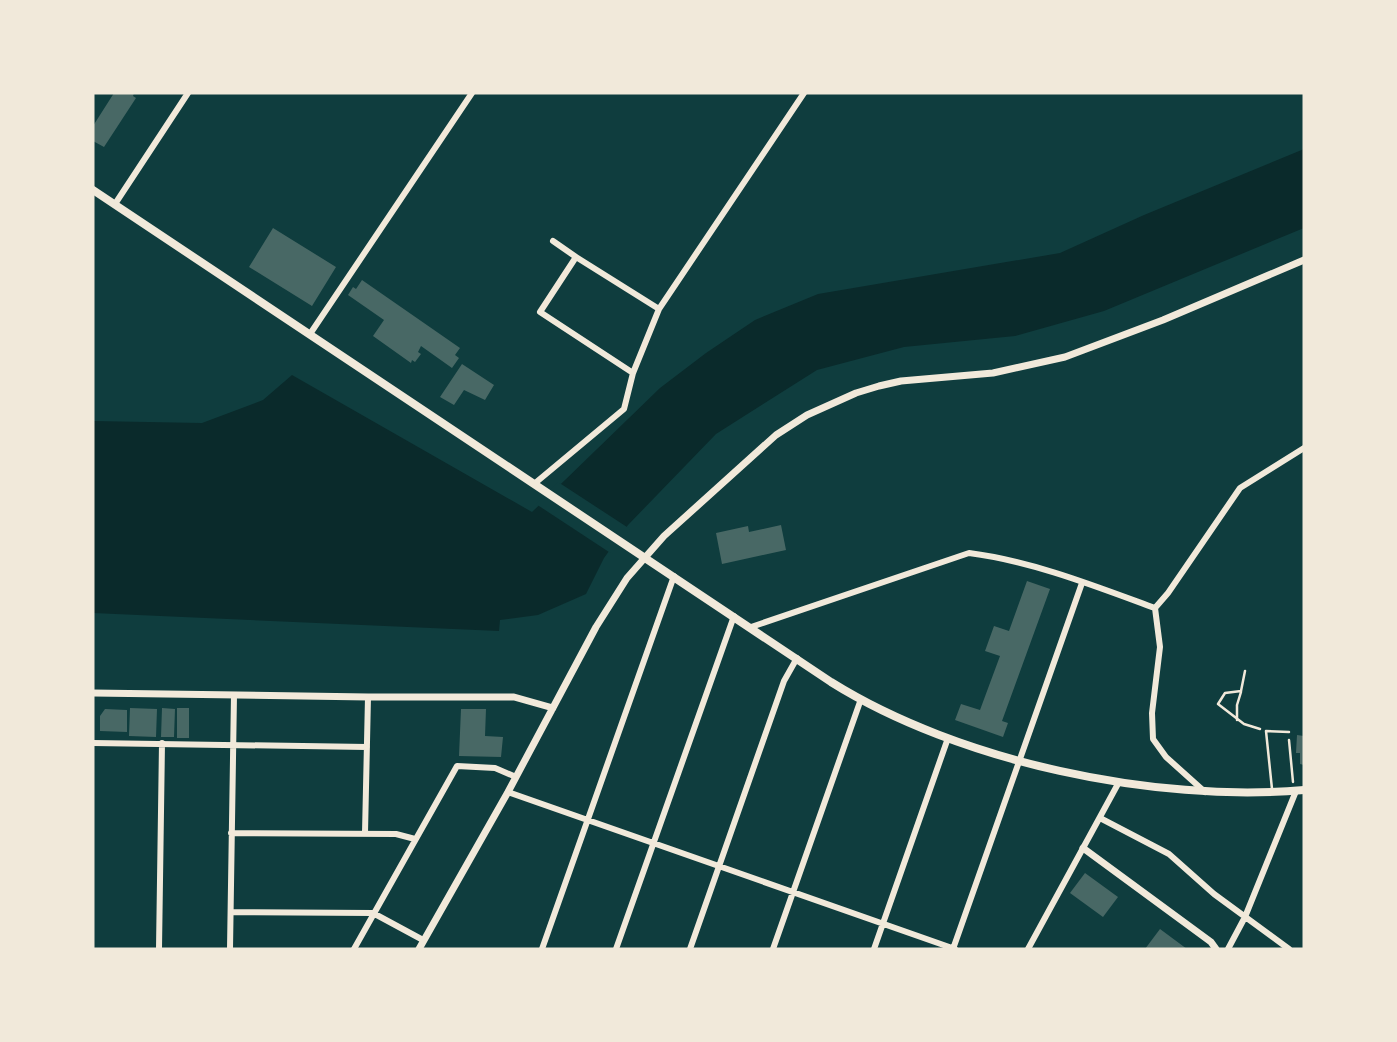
<svg xmlns="http://www.w3.org/2000/svg" width="1397" height="1042" viewBox="0 0 1397 1042" font-family="'Roboto Serif',serif">
<style>
.water{fill:#0a2a2b}
.pier{fill:#0f3d3e}
.building{fill:#486865}
.lines{fill:none;stroke-linecap:round;stroke-linejoin:round}
.path{stroke:#f1e9da;stroke-width:2.5}
.service{stroke:#f1e9da;stroke-width:2.5}
.minor{stroke:#f1e9da;stroke-width:6}
.tertiary{stroke:#f1e9da;stroke-width:7}
.secondary{stroke:#f1e9da;stroke-width:8}
</style>
<rect width="100%" height="100%" fill="#0f3d3e"/>
<path class="water" d="M1304,149V228L1104,311L1015,336L904,347L817,370L716,434L628,525L604,558L586,594L538,615L500,620L499,631L93,613V421L202,423L263,400L292,375L532,512L660,388L706,353L755,320L818,294L1060,253L1144,215Z"/>
<path class="pier" d="M558,482L630,529L612,554L536,504Z"/>
<path class="building" d="M114,93H134L133,96L136,98L104,147L93,141V126Z
M273,228L336,267L312,306L249,267Z
M362,280L460,348L455,355L459,358L452,368L421,346L418,352L421,354L415,362L412,360L411,363L373,336L384,320L348,295L353,287L356,289Z
M462,364L494,385L485,400L464,390L454,405L440,397Z
M781,525L786,550L722,564L716,533L748,526L749,532Z
M1027,581L1050,589L1002,721L1008,723L1003,737L955,720L961,704L980,710L1000,656L985,651L994,626L1009,631Z
M130,708L157,709L156,737L129,736Z
M162,708L175,709L174,737H161Z
M177,708H189V738H177Z
M105,709L127,710V732L100,731V716Z
M461,709H486L485,736L503,737L501,757L459,756Z
M1297,735L1304,736V765L1300,764V753H1296Z
M1085,873L1118,897L1103,917L1070,893Z
M1160,929L1187,949H1145Z"/>
<g class="lines">
<path class="path" d="M1245,671L1241,691L1225,693L1218,704L1244,724L1260,729
M1237,720V705L1241,692
M1289,740L1293,782"/>
<path class="service" d="M1272,789L1266,731L1289,732"/>
<path class="minor" d="M115,204L188,93
M553,241L576,257
M310,334L472,93
M633,373L540,312L576,257L659,309
M534,484L624,409L633,373L659,309L804,93
M1155,608L1168,593L1240,488L1304,448
M1155,608L1160,647L1152,713L1153,739L1166,757L1205,792
M751,627L969,553C1032,561 1095,586 1155,608
M93,743L367,747
M508,792L955,949
M1100,818L1169,854L1214,894L1289,949
M231,833L396,834L415,839
M365,833L368,697
M231,912L373,913L423,940
M159,949L162,743
M230,949L234,695
M354,949L457,766L495,768L516,777
M542,949L674,576
M616,949L734,616
M690,949L784,681L797,658
M773,949L861,699
M874,949L948,738
M953,949L1082,583
M1028,949L1119,782
M1228,949L1245,917L1296,791"/>
<path class="tertiary" d="M93,693L368,697H514L553,708
M1083,848L1211,942L1216,949
M419,949L508,792L596,627L627,578L664,536L776,435L807,415L856,393L879,386L901,381L993,373L1065,357L1163,320L1304,260"/>
<path class="secondary" d="M93,190L831,682C959,762 1155,803 1304,790"/>
</g>
<rect width="1397" height="1042" fill="none" stroke="#f1e9da" stroke-width="189"/>
</svg>
